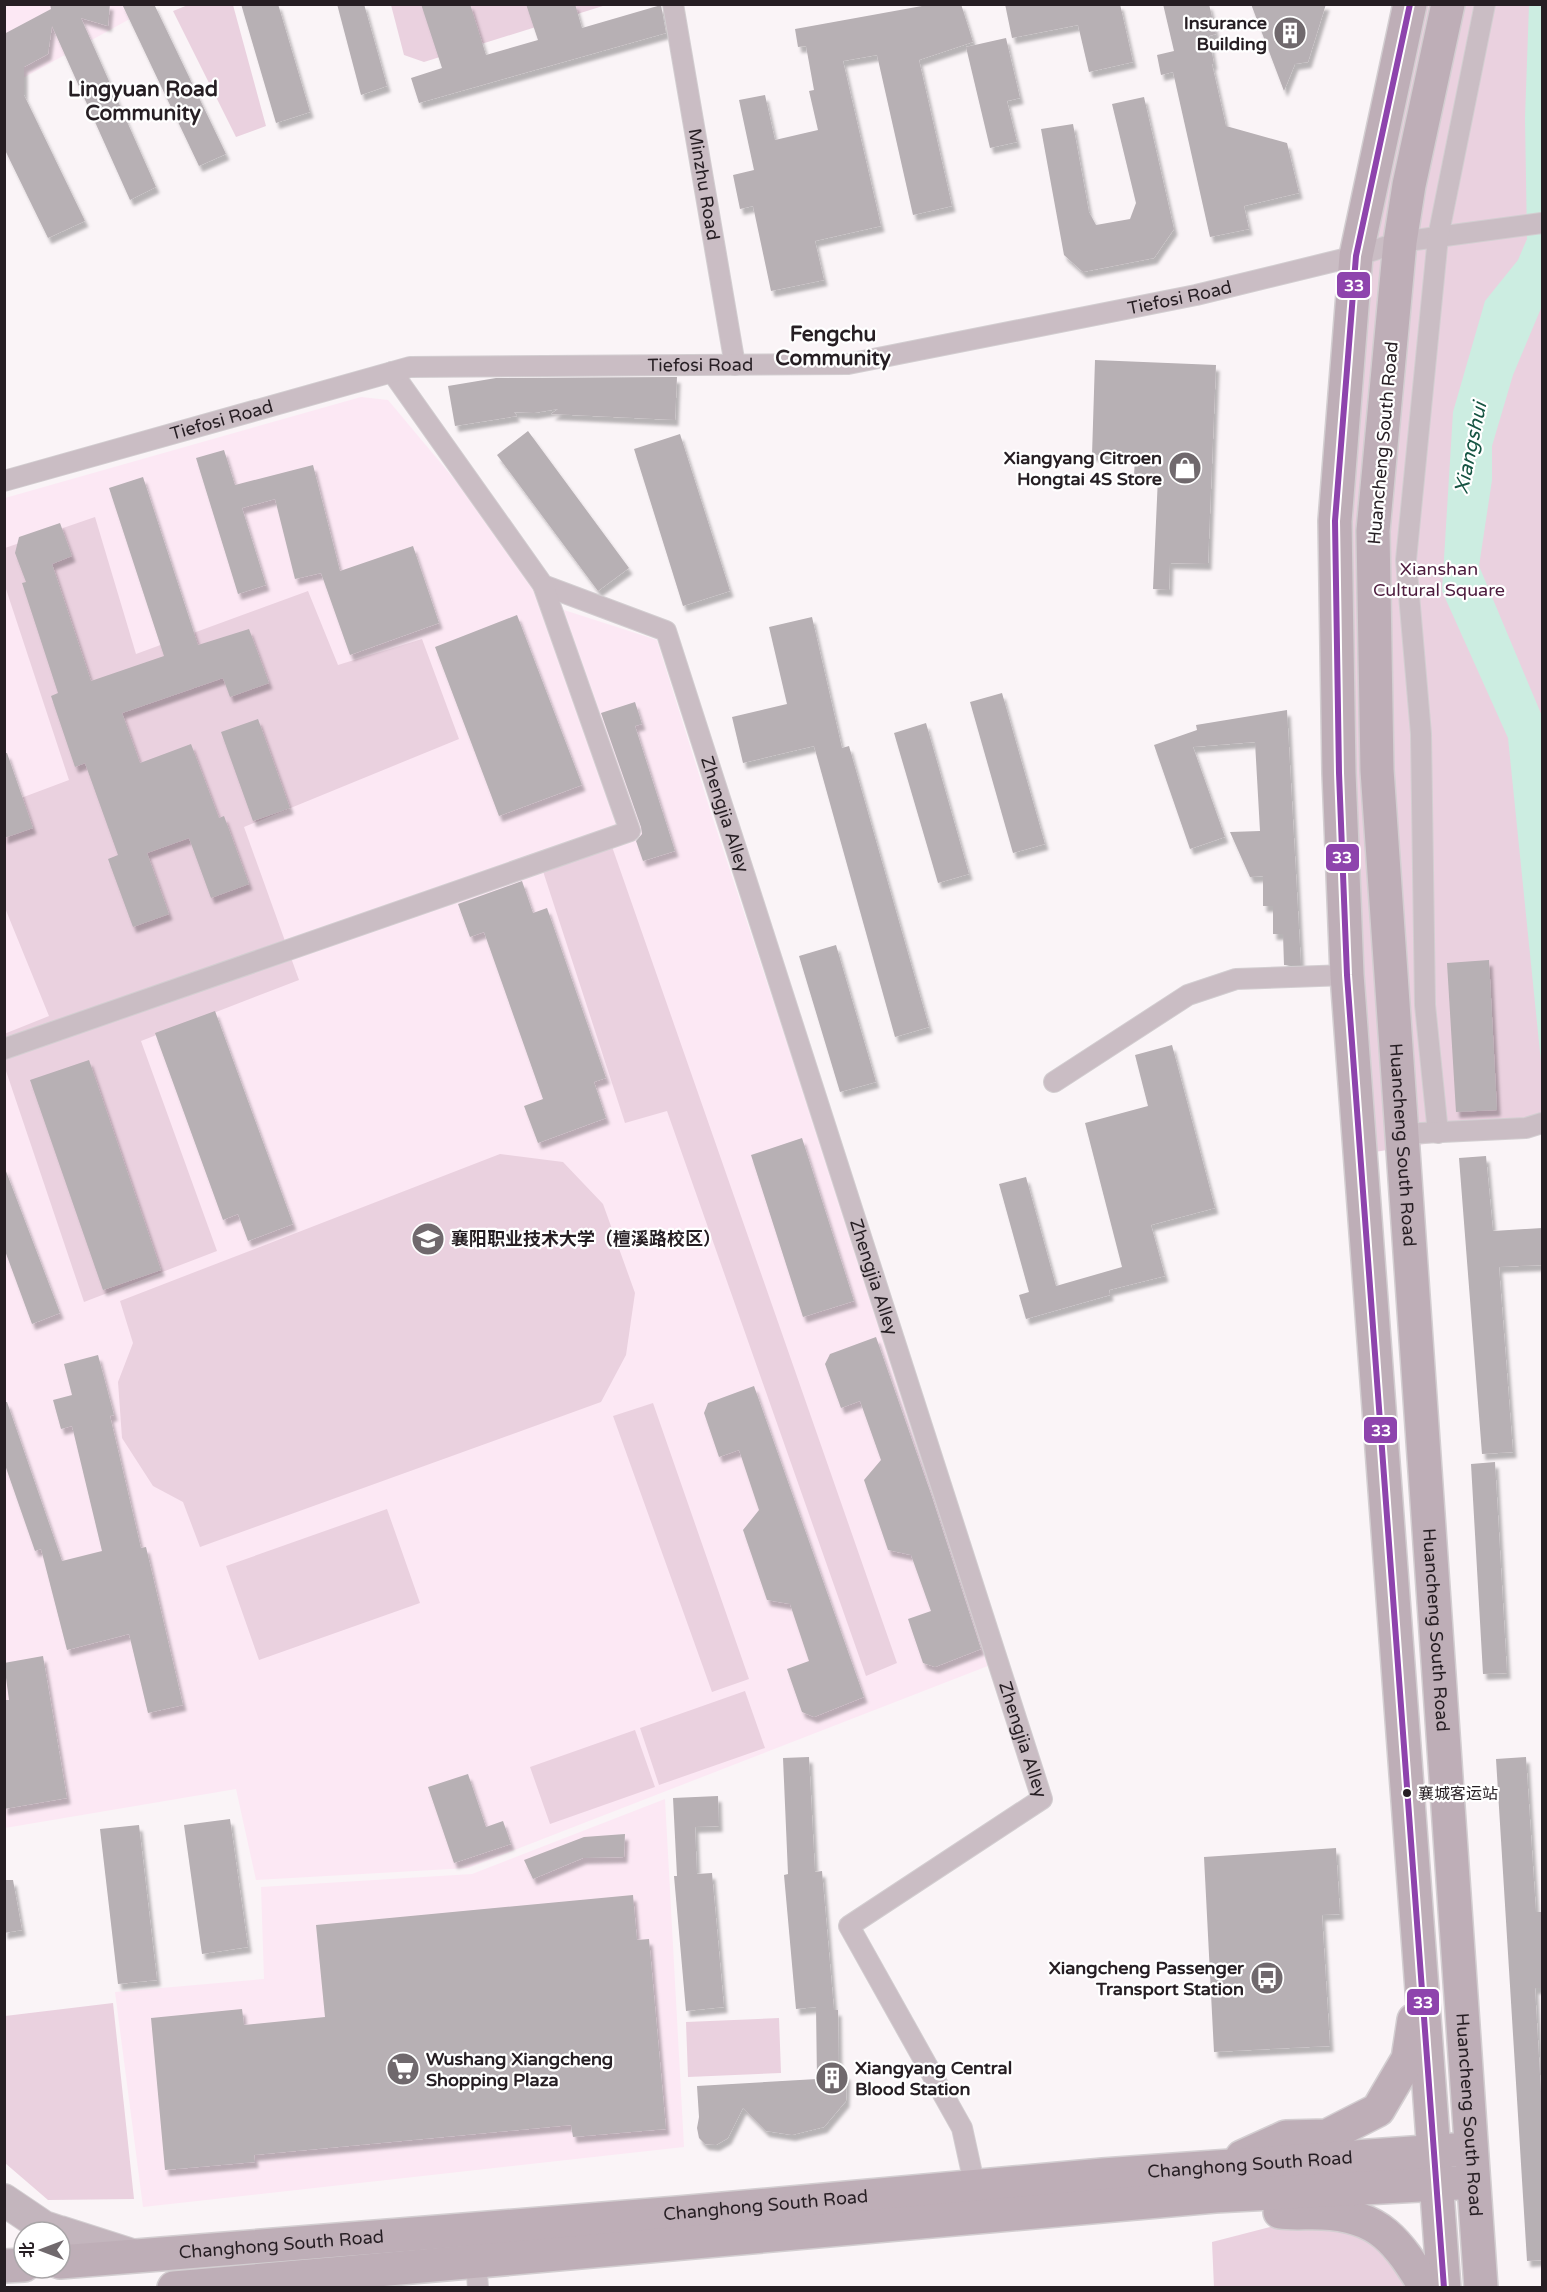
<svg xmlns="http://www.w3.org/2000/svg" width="1547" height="2292" viewBox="0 0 1547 2292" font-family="'Varela Round','Noto Sans SC',sans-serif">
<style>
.built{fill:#fce8f4}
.green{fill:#ead1df}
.water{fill:#ccede1}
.building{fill:#b7b0b4;filter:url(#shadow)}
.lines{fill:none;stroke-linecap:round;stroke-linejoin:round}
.street-casing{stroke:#d3ced1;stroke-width:22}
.primary-casing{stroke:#d3ced1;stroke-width:34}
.highway-casing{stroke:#d3ced1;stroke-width:36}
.street{stroke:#cabdc4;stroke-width:20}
.primary{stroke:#c3b5bd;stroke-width:32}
.highway{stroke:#beaeb7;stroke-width:33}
.bus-1-casing{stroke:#fff;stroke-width:10}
.bus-1{stroke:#8e44ad;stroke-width:6}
.bus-dot{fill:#261e23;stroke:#fff;stroke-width:2}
.labels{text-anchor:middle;stroke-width:4.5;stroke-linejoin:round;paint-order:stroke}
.bus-label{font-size:16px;fill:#261e23;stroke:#fff;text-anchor:start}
.poi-label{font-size:18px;font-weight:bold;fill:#261e23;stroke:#fff;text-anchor:end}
.street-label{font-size:18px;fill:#261e23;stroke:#fff}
.park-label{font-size:18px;fill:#4c1b3d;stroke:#fff}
.water-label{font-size:20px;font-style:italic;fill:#165543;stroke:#fff}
.quarter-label{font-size:21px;font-weight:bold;fill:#261e23;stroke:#fff}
.line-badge{stroke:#fff;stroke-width:2}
.badge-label{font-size:16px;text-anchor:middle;font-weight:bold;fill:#fff}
</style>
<defs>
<filter id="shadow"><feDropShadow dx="3.5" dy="6" stdDeviation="1.5" flood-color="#0004"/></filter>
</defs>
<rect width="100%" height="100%" fill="#faf4f7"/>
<path class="built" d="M5,5H155L5,88Z
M361,397L388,400L564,610L657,640L711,813L993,1664L468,1868L256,1880L236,1789L5,1828V498Z
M665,1799L684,2147L143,2207L115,1992L264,1979L261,1887L472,1874Z"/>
<path class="green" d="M188,5H233L266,126L236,137L173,11Z
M391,5H606L424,62L404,55Z
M1410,5H1542V1123L1526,1128L1362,1154L1339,773L1356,256Z
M95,517L136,654L308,591L338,665L422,639L459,739L244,827L299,980L141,1041L217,1251L84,1302L5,1068L4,1034L49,1016L5,908V804L69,780L5,586V548Z
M609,838L897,1663L866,1676L667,1111L625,1123L540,862Z
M500,1154L563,1162L603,1204L635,1293L626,1355L601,1402L200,1547L183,1502L153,1486L122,1438L118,1382L133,1343L120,1301Z
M653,1403L749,1679L712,1692L613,1416Z
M387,1509L420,1603L259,1660L226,1566Z
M745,1691L765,1748L659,1785L640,1728Z
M635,1730L655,1787L550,1824L530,1767Z
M113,2003L134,2199L48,2200L5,2163V2016Z
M779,2018L781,2073L688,2077L686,2022Z
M1325,2213L1372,2223L1426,2287H1214L1212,2242Z"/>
<path class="water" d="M1529,5H1542V306L1513,375L1492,446V480L1479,566L1542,716V1072L1508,738L1442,591L1453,412L1485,301L1518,260L1527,239L1525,118Z"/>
<path class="building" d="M50,4H110L108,26L81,18L156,187L130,200L52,26L48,54L24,67V95L85,221L48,238L4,148V34L51,9Z
M122,4H154L226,154L199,166Z
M241,4H278L310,112L276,123Z
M337,4H364L387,86L361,95Z
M421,4H470L486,55L538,40L526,4H575L582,28L661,5L666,33L419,103L411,78L442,68Z
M933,4H961L973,42L919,60L952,206L913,215L877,55L843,61L881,226L815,241L824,280L771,291L753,206L740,209L733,175L754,170L739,100L765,95L775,140L818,130L809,91L814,90L806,46L798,47L795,29Z
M1005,4H1120L1133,62L1089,72L1078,25L1012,38Z
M1163,4H1209L1216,34L1209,36L1214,64H1212L1226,126L1287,143L1299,193L1244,206L1249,229L1210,237L1173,72L1161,75L1157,55L1174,51Z
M1251,4H1326L1308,62L1295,64L1284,91Z
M1006,38L1020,98L1007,101L1017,142L990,148L966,47Z
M1144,97L1174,229L1154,258L1083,272L1064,255L1041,129L1073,124L1089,212L1096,225L1130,219L1136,203L1112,104Z
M1095,360L1216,365L1208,564L1170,563L1169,590L1153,589L1158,477L1134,476L1135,457L1092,455Z
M677,377L675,420L551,414L558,409L534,413L514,412L517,416L455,426L448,386L496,378Z
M528,431L629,568L598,591L497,455Z
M680,434L730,591L683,606L634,449Z
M224,450L235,485L313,465L340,571L413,546L439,623L350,655L321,573L295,579L275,499L242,508L266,585L238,594L196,458Z
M143,477L198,645L249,629L269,683L230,697L223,678L122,713L140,763L191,744L219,818L224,816L249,884L211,898L189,838L147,853L169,914L133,927L108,859L118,855L85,763L75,767L51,696L58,693L22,583L26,582L15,553L19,537L60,523L72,556L52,564L91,681L164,656L109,488Z
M517,615L582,785L499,816L435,647Z
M812,617L842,748L849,746L929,1027L895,1037L814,746L743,763L732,717L787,704L769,627Z
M1002,693L1045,844L1013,853L970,702Z
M635,702L642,724L635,726L675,851L643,861L636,841L642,834L641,827L601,713Z
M1287,710L1301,965H1284L1283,934H1273V906H1263V876L1250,877L1230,832L1260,831L1255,742L1193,747L1225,837L1190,849L1154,745L1197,730L1196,725Z
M258,719L290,808L253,821L221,732Z
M926,723L969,874L938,883L894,733Z
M4,753H7L33,828L4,838Z
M522,881L533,913L547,908L606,1078L594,1082L606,1118L538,1143L524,1106L543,1099L484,932L470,937L458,904Z
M836,945L876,1082L840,1092L799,956Z
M1489,960L1497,1110L1456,1112L1447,963Z
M215,1011L293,1224L248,1241L238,1214L223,1220L155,1033Z
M1172,1045L1215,1208L1151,1225L1165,1276L1109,1290L1110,1295L1026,1319L1019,1295L1029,1292L999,1184L1026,1177L1056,1286L1122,1267L1085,1123L1148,1106L1135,1055Z
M89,1060L161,1270L103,1290L30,1080Z
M802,1138L854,1301L803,1317L751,1155Z
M1486,1156L1493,1231L1542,1228V1265L1499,1267L1513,1452L1482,1454L1459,1158Z
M4,1166L60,1313L32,1324L4,1248Z
M876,1337L931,1494L981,1649L935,1667L923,1663L908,1619L931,1611L911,1555L888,1550L864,1480L881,1460L860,1401L841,1408L825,1364L830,1354Z
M98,1355L114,1415L110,1416L141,1548L146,1547L183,1705L148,1713L129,1634L67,1650L41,1549L35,1551L4,1462V1402H7L62,1561L102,1551L72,1426L61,1429L53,1400L72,1395L64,1364Z
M754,1386L864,1697L814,1717L802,1712L787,1669L809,1661L790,1604L767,1600L743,1530L759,1510L739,1450L719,1457L704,1413L708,1403Z
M1495,1462L1507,1673L1483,1674L1471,1464Z
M43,1656L67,1798L4,1809V1700H9L4,1663Z
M809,1757L815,1872L822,1871L834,2010H838L839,2074H847L846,2101L824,2127L792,2135L766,2131L743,2108L728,2138L716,2145L705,2144L699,2138L697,2128L699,2117L697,2086L817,2079L816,2007L796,2009L784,1875L788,1874L783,1758Z
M1526,1757L1536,1912H1542V1988H1535L1542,2109V2260L1527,2261L1496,1759Z
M468,1774L486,1827L503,1821L511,1844L454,1863L428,1787Z
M718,1796L719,1826L695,1827L697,1874L712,1873L724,2007L686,2011L674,1876H677L673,1798Z
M230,1819L248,1947L202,1954L184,1825Z
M139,1825L157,1980L118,1984L100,1829Z
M625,1834L624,1857L583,1858L533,1879L524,1860L584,1837Z
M1336,1848L1340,1914L1322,1915L1330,2046L1214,2052L1204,1857Z
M4,1880H13L22,1930L4,1933Z
M633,1895L637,1940L649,1939L666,2129L573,2137L571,2125L254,2155L255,2162L165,2170L151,2018L242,2009L244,2025L325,2017L316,1925Z"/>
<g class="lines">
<defs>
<g id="street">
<path id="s1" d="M673,4L735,365"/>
<path id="s2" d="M392,372L543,585L666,631L1042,1799L849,1926L962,2128L975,2187"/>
<path id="s3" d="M4,481L410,367L848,364L1196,295L1356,256L1400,242L1542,223"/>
<path d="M4,1049L630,831L543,585"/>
<path d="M1054,1082L1188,995L1236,979L1347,975"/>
<path d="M1438,1133L1425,1005L1421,734L1406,560L1438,237L1485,4"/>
<path d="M1400,1134L1526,1128L1542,1123"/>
<path d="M476,2261L478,2288"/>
</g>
<path id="primary" d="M4,2200L44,2227L59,2232
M60,2232L135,2256"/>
<g id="highway">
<path d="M1410,4L1356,256L1335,521L1339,773L1347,975L1444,2288"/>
<path id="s4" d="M1448,4L1409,185L1400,242L1373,531L1377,770L1481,2288"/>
<path d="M1242,2157L1286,2137L1327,2136L1378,2110L1408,2059L1414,2020"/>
<path d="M1280,2212C1294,2214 1309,2212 1322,2213C1380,2215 1398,2242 1426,2288"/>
<path id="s5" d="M60,2262L678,2213L1103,2175L1454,2150"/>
<path d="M4,2266L24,2265"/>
<path d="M174,2288L1215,2196L1458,2183"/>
</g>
</defs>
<use href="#street" class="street-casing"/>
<use href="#primary" class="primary-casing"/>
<use href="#highway" class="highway-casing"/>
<use href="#street" class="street"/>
<use href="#primary" class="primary"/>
<use href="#highway" class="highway"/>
<defs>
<path id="bus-1" d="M1410,4L1356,256L1335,521L1339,773L1347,975L1444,2288"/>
</defs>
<use href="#bus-1" class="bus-1-casing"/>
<use href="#bus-1" class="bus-1"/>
</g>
<defs>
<symbol id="building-disc" viewBox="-11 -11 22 22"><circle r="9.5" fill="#70696d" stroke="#fff"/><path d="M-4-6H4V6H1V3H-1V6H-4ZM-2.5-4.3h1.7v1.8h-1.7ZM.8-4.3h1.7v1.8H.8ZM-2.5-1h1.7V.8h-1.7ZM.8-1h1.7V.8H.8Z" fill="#fff"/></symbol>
<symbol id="shop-disc" viewBox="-11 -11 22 22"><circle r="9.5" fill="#70696d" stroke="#fff"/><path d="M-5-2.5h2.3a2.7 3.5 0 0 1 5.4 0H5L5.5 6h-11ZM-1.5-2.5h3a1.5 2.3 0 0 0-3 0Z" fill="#fff"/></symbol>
<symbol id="university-disc" viewBox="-11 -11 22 22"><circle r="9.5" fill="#70696d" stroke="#fff"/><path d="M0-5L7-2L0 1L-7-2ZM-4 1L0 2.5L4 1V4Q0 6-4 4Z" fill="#fff"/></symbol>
<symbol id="bus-disc" viewBox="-11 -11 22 22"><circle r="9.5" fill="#70696d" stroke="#fff"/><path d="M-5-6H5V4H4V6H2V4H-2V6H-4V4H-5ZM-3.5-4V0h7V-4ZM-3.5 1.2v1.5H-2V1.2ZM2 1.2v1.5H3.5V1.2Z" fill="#fff"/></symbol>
<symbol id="supermarket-disc" viewBox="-11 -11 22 22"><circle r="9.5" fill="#70696d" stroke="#fff"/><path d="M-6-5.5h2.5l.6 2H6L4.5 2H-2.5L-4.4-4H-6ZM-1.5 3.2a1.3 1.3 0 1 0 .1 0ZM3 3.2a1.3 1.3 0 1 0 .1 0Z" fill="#fff"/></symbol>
</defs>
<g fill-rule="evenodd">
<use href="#building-disc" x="1271" y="14" width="38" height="38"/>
<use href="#shop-disc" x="1166" y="449" width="38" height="38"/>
<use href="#university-disc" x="409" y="1220" width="38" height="38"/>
<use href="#bus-disc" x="1248" y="1959" width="38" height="38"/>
<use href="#supermarket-disc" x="384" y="2050" width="38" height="38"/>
<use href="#building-disc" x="813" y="2059" width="38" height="38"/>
</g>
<circle class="bus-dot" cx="1407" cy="1793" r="5"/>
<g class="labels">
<g class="bus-label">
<text x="1418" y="1799">襄城客运站</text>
</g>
<g class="poi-label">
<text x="1267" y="29">Insurance<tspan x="1267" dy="21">Building</tspan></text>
<text x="1162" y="464">Xiangyang Citroen<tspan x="1162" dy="21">Hongtai 4S Store</tspan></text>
<text x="451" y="1245" text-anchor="start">襄阳职业技术大学（檀溪路校区）</text>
<text x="1244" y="1974">Xiangcheng Passenger<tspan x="1244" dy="21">Transport Station</tspan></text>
<text x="426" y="2065" text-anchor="start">Wushang Xiangcheng<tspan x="426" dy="21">Shopping Plaza</tspan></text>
<text x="855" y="2074" text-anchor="start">Xiangyang Central<tspan x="855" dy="21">Blood Station</tspan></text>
</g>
<g class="street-label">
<text dy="6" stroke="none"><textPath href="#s1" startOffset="183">Minzhu Road</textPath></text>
<text dy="6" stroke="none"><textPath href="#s3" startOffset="1198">Tiefosi Road</textPath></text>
<text dy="6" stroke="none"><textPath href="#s3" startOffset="712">Tiefosi Road</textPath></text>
<text dy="6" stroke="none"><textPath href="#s3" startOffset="226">Tiefosi Road</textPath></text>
<text transform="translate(1383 443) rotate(-85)" y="6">Huancheng South Road</text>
<text dy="6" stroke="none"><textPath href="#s2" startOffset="585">Zhengjia Alley</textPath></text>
<text dy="6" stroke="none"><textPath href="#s4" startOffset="1148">Huancheng South Road</textPath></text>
<text dy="6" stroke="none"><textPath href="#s2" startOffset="1071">Zhengjia Alley</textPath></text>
<text dy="6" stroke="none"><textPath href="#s4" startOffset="1634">Huancheng South Road</textPath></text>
<text dy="6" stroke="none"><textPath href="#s2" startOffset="1557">Zhengjia Alley</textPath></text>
<text dy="6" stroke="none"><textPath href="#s4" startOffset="2120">Huancheng South Road</textPath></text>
<text dy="6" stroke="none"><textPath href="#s5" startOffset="1194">Changhong South Road</textPath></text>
<text dy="6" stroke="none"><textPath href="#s5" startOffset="708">Changhong South Road</textPath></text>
<text dy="6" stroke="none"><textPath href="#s5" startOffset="222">Changhong South Road</textPath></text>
</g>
<g class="park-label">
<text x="1439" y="575">Xianshan<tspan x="1439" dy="21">Cultural Square</tspan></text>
</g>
<g class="water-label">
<text transform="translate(1470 448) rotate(-78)" y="7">Xiangshui</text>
</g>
<g class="quarter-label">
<text x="143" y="96">Lingyuan Road<tspan x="143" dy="24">Community</tspan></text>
<text x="833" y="341">Fengchu<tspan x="833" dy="24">Community</tspan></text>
</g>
</g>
<g class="line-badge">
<rect x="1336" y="271" width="35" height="28" rx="6" fill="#8e44ad"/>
<rect x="1325" y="843" width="35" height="29" rx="6" fill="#8e44ad"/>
<rect x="1363" y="1416" width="35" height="28" rx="6" fill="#8e44ad"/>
<rect x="1406" y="1988" width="34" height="28" rx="6" fill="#8e44ad"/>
</g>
<g class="badge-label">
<text x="1354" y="291">33</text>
<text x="1342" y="863">33</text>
<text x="1381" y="1436">33</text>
<text x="1423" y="2008">33</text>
</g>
<rect width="1547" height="2292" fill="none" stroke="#261e23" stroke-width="12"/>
<g transform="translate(42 2250) rotate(270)"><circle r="28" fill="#ffffff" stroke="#a8a5a7" stroke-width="1.5"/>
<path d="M0-4.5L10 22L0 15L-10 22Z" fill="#70696d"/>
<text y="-9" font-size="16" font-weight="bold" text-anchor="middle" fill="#261e23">北</text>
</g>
</svg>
